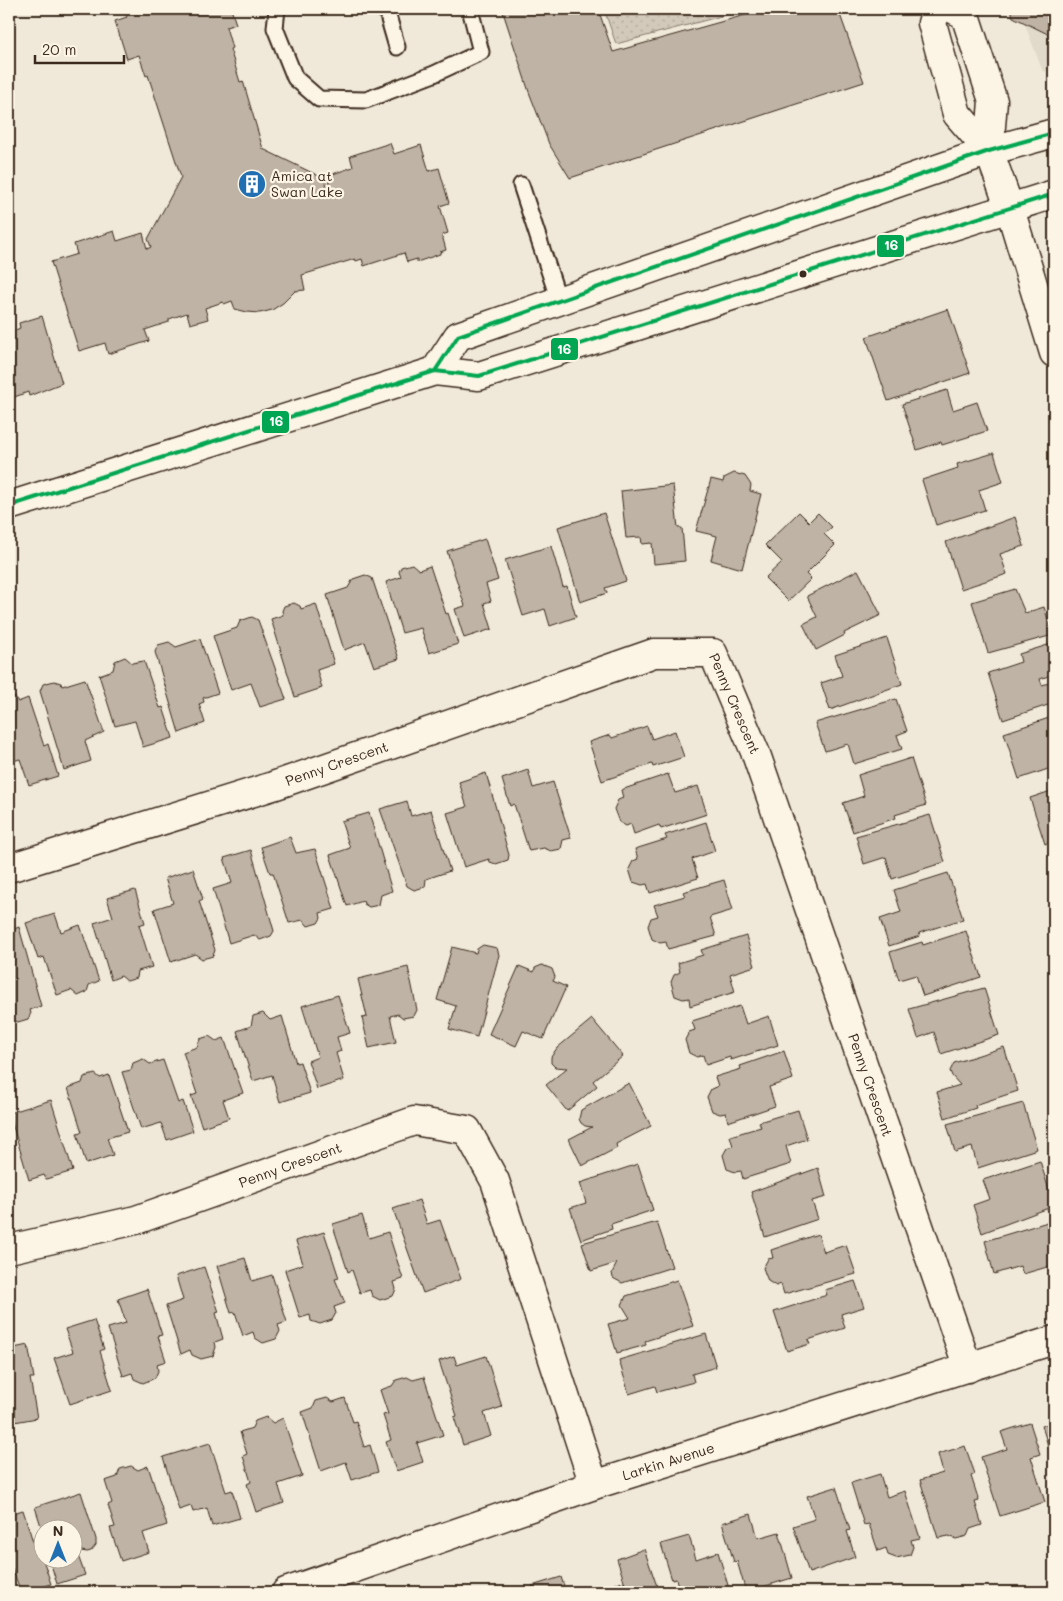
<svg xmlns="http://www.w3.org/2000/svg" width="1063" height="1601" viewBox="0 0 1063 1601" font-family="Mali,sans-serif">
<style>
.built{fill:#e1d9c9}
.garden{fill:url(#garden-dots);stroke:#867a6c}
.building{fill:#beb3a4;stroke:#3b2a1e}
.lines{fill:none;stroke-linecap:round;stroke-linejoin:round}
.service-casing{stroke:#3b2a1e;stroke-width:19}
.minor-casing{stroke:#3b2a1e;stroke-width:31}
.tertiary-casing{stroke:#3b2a1e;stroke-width:31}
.secondary-casing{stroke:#3b2a1e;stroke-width:31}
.service{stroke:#fcf5e5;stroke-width:15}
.minor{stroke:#fcf5e5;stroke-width:28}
.tertiary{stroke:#fcf5e5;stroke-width:28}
.secondary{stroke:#fcf5e5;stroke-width:28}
.bus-1-casing{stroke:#fcf5e5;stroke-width:8}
.bus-1{stroke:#00a651;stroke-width:4}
.bus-dot{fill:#3b2a1e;stroke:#fcf5e5;stroke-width:2}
.labels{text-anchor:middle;stroke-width:4.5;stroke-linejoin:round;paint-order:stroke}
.poi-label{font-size:14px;fill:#3b2a1e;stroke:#fcf5e5;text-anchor:start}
.street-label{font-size:14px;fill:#3b2a1e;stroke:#fcf5e5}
.line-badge{stroke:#fcf5e5;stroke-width:2}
.badge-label{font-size:14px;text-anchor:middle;font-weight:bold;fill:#fff}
</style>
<defs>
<pattern id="garden-dots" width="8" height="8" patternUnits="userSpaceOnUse" patternTransform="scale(1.25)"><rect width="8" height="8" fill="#d2c9ba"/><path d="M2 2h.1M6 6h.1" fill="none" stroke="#b5ad9f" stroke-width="1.8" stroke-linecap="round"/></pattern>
</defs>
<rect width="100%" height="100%" fill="#f0e9d9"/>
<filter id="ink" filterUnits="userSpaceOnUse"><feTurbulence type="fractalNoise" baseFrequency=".02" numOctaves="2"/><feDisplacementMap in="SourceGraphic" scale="10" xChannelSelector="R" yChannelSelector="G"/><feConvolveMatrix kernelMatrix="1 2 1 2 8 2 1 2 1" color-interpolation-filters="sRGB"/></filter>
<g filter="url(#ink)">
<path class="built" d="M1019,9H1054V68L1043,72Z"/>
<path class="garden" d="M604,9H748L616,44Z"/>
<path class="building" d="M124,9H231L236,24L226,27L232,48L230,49L240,82L243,81L263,149L325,179L328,190L331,189L327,176L353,167L350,156L390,143L394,154L421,145L429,171L439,168L449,203L440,206L448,233L442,235L446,250L440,252V254L417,262V259L407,262L404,253L364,266L362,259L356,261L355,259L302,275L305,290L295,291L283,303L272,310L260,313L247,312L235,309L232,301L224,304L223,302L205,308L208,319L190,324L187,313L169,319V322L145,330L149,341L108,354L105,343L79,351L51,262L77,254L74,244L114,231L117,241L143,233L147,249L151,247L148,239L181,177L148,75L146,76L139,55L127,59L115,21L127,17Z
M502,9H598L613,52L756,12L755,9H838L864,82L570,178L549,144L529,92Z
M1011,9H1054V37L1013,17Z
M948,309L970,373L888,401L866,337Z
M42,316L62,383L29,396L28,392L9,399V345L11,344L9,333L20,328L19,323Z
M947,390L953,410L977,402L987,431L942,445L941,442L917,450L902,404Z
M994,453L1003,482L979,490L985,510L936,525L922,480L958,468L957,464Z
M734,473L745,476L751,485L750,491L761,494L742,569L711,560L717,536L696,531L711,479L723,482L724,478Z
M673,485L678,528H682L685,561L654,564L652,543L642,544L641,537L626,538L621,491Z
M799,512L809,522L818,513L832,527L824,534L835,545L806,574L811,579L788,601L765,578L782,562L765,545Z
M604,513L626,581L605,588L607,593L580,602L558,527Z
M1015,517L1024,546L1000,554L1007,574L961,589L946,542Z
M485,539L498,580L486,584L491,601L484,603L492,629L464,638L455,609L465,606L447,551Z
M551,546L563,587L567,586L576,617L550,626L545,609L523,616L505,560Z
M412,564L419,570L430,566L446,614L448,613L458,644L429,653L421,628L402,633L386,582L401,577L399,572L401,567Z
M858,570L881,615L844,633L845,635L816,650L803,624L817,617L807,596Z
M365,575L372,578L399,659L374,667L365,642L344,650L327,595L348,588L353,579Z
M1015,589L1025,613L1044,607L1053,635L988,653L972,602Z
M294,603L300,606L301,609L316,604L334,664L317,670L322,688L295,697L271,619L283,615L282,611L284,606Z
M252,617L258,620L286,699L260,707L251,683L231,690L213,636L237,628L240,621Z
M887,638L902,684L830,710L821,683L842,676L835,655Z
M200,639L218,693L203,698L204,702L199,704L205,723L179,733L155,652L158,645L169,642L176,647Z
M1054,643V674L1040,679L1042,685L1049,683L1054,703L1003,720L988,673L1021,662L1019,654Z
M125,657L132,663L144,661L160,708L163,707L173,738L143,747L135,721L115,726L99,675L113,670L115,661Z
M85,679L104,732L85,741L91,761L64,770L40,691L43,684L54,681L61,683L62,686Z
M10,694L16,698L18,702L28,698L44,746L48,744L58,776L29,785L20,759L9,762Z
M896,699L907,731L897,735L902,749L854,764L848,744L825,751L815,723Z
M1052,717L1054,719V767L1019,779L1004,733Z
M647,726L652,739L675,731L684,757L653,767L652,764L602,781L589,742L610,735L612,738Z
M911,758L926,805L895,815L896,818L853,832L843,803L864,796L858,775Z
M528,770L533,788L553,782L571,838L563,840L561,849L551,851L544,848L529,851L514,804L510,806L502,779Z
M486,773L509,855L508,860L496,864L490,862L489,859L464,867L447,813L467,807L459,782Z
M668,774L675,793L698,786L707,814L661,829L659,825L634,834L631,824L626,826L619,822L614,809L618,800L623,798L621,790Z
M1054,790V841L1045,844L1030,798Z
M407,801L411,816L431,810L450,871L426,879L425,887L414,890L407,886L380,809Z
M369,813L392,891L381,895L379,905L369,907L364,904L363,901L347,906L330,855L350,848L341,821Z
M930,815L945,862L892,879L886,857L864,864L856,836Z
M706,822L715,851L692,859L698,878L650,893L647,884L642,885L633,882L629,869L633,861L638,859L635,849L667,839L665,835Z
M290,837L296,853L315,849L334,909L320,913L321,918L318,923L308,926L303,920L289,923L273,873H270L261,847Z
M251,850L274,931L271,936L260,940L254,935L229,943L213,889L232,883L224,858Z
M193,869L203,899L199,901L215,950L213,956L202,959L195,954L171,962L154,909L173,903L165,878Z
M948,873L963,919L919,933L920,936L889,946L880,919L901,912L894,890Z
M724,880L733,910L710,917L716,936L668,949L666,942L660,943L652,939L648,926L651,918L658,916L654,905L685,896L683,892Z
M1054,886V899L1050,887Z
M135,890L145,923L139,925L152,967L138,971L137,978L127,981L121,976L111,980L94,923L113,917L107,898Z
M55,914L61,932L80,925L99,981L89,985L87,992L78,996L71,990L57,995L44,957L38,959L26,923Z
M19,927L41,1006L30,1010L31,1013L28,1019L18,1022L13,1020L12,1015L9,1016V931Z
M966,931L981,977L923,996L916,975L899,980L890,952L922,942L923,945Z
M746,936L755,966L730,974L735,992L690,1006L689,998L683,999L675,996L671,982L674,975L680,972L678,963L703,955L701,950Z
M483,945L497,948L499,955L477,1037L449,1029L456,1006L437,1000L452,947L476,953L477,949Z
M542,965L552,969L555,977L553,981L566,987L543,1039L523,1031L516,1046L489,1034L519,966L534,972L535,968Z
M408,967L417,1010L414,1016L403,1018L398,1014L390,1016L396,1042L369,1048L362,1018L367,1017L358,979Z
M984,988L999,1035L941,1054L934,1032L918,1038L909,1009Z
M338,995L350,1033L337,1037L341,1051L336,1053L344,1080L317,1089L308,1061L318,1057L302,1006Z
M740,1006L746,1024L769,1016L778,1045L731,1060L730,1057L706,1065L703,1055L697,1057L689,1053L685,1040L689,1032L695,1030L692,1021Z
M263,1013L270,1020L282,1016L296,1063L300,1062L310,1093L280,1102L272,1075L253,1081L237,1031L251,1026L253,1016Z
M592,1019L623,1056L593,1081L597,1086L567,1111L546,1085L567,1068L555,1067L551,1063V1057L557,1048Z
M209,1036L216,1041L224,1038L243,1093L223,1100L229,1118L202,1127L191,1096L197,1094L183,1052L197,1047L200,1039Z
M1004,1047L1018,1091L975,1105L976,1108L945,1118L937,1092L960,1085L952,1076L950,1071L954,1063Z
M784,1051L793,1079L769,1087L775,1106L728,1122L726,1113L720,1114L712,1111L707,1097L711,1089L718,1086L715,1077L741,1069L740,1066Z
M143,1059L150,1064L163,1060L178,1103L183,1101L193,1131L167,1140L161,1123L141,1129L122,1072L131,1070L133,1063Z
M95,1074L100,1078L109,1075L128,1132L107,1138L113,1155L86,1164L77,1133L82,1132L68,1088L82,1083L84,1077Z
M629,1083L651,1126L616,1144L617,1148L582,1166L569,1139L592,1127L585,1126L581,1123L579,1119L581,1110Z
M51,1100L73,1171L46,1179L44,1175L29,1180L9,1113Z
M1023,1103L1037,1149L978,1168L972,1147L955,1152L947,1124Z
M798,1110L807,1139L786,1146L791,1164L743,1179L741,1171L735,1172L727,1169L723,1155L727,1148L733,1146L730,1136L761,1127L759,1122Z
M1040,1161L1054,1206L982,1233L973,1205L990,1199L983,1180Z
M638,1164L653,1210L611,1224L612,1229L581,1240L570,1208L586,1203L580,1183Z
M818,1168L826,1197L812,1201L818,1219L765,1237L751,1192Z
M419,1200L427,1224L440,1220L461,1279L423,1293L393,1209Z
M362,1215L369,1238L388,1232L403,1279L394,1282L396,1289L393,1296L380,1300L372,1296L370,1290L360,1293L352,1270L348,1272L333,1226V1224Z
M1054,1220V1265L1023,1274L1020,1266L994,1274L985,1241Z
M657,1222L672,1267L622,1283L613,1278L612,1273L617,1263L591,1271L582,1243Z
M324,1232L339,1278L335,1279L345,1303L334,1307L336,1313L332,1320L320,1324L311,1321L310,1315L300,1318L285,1270L303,1264L296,1241Z
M818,1234L824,1252L846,1245L856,1274L784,1294L781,1284L776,1286L768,1281L763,1268L768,1259L773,1258L771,1250Z
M245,1258L252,1281L272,1275L287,1322L278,1325L280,1331L276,1339L263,1343L255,1338L253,1332L243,1336L235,1312L231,1313L217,1266Z
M204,1267L219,1312L216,1313L223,1339L215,1342L216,1347L213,1356L201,1359L192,1355L190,1350L181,1354L166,1306L183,1300L176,1276Z
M677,1280L693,1326L645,1341L646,1345L617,1353L608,1324L630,1318L622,1305L626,1296Z
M855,1281L864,1307L841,1314L845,1328L808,1340L810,1344L787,1351L774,1312L827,1295L825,1290Z
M147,1289L162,1335L158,1336L166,1361L157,1364L158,1371L155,1378L143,1383L134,1379L132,1373L123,1376L108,1328L126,1323L118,1299Z
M94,1320L104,1349L100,1351L112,1390L70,1404L54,1358L73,1352L65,1329Z
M706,1334L716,1367L692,1374L694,1382L657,1392L655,1386L629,1394L619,1360Z
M28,1345L34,1378H30L37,1418L9,1423V1349Z
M454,1356L457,1365L486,1356L502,1407L484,1413L491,1436L463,1445L454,1417L457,1416L439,1361Z
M407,1377L413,1380L424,1377L443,1435L417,1443L423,1462L396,1471L386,1442L391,1440L383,1415L388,1414L380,1390L392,1386L396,1380Z
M327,1398L333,1402L345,1398L353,1422L356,1421L364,1447L370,1445L378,1472L352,1480L346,1462L321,1471L302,1412L313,1408L316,1401Z
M266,1417L273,1423L283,1418L302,1476L278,1484L284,1503L256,1512L247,1484L251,1482L243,1456L247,1454L240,1432L252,1428L255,1421Z
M1054,1422V1465L1042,1426Z
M1030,1423L1040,1454L1031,1457L1045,1502L1000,1516L981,1457L1007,1449L1001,1432Z
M210,1443L226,1492L232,1490L240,1518L212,1526L207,1508L193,1512L191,1506L179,1510L163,1457Z
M965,1446L975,1474L971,1476L979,1501L975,1502L982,1525L970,1529L967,1536L956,1539L949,1536L938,1538L920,1480L943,1473L938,1454Z
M131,1466L138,1470L148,1466L167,1525L143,1533L149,1552L121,1561L110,1528L115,1527L108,1505L112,1503L105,1481L117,1477L120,1469Z
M880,1474L887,1497L905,1491L920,1538L911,1540L913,1547L910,1555L896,1558L888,1555L886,1548L878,1551L869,1524L864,1525L851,1483Z
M836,1487L850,1530L847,1531L855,1557L809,1573L793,1526L815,1519L807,1496Z
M81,1492L96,1539V1545L91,1551L87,1552L76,1550L85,1575L57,1584L49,1558H72V1528L42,1529L35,1507Z
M23,1510L35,1548L39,1547L51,1584L28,1592H21L12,1568V1574L9,1577V1514Z
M751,1514L758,1538L779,1532L792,1578L746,1592L737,1561L734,1562L722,1523Z
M689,1536L696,1559L718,1552L730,1592H680L676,1579L672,1580L661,1544Z
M644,1549L659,1592H606L604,1588L622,1582L625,1584L617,1559Z
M561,1577L566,1592H533L532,1586Z"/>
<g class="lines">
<defs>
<path id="service" d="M277,9L275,28L295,78L319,99L366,100L434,74L481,52L470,9
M386,9L397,47
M521,185L559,301"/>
<g id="minor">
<path d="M937,9L932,23L957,114L989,151"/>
<path d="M953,9L965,15L993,101L989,151"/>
<path id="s1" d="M9,868L273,786L654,653H713L756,754L968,1368"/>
<path id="s2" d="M9,1249L136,1220L414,1121L467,1130L495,1181L594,1485"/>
</g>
<g id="tertiary">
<path d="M989,151L1010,209L1054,353"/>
<path id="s3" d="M286,1592L594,1485L1054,1340"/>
</g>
<path id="secondary" d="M435,371L458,336L989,151L1054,133
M9,506L435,371L479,376L1054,194"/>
</defs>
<use href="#service" class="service-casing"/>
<use href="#minor" class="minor-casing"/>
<use href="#tertiary" class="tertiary-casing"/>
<use href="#secondary" class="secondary-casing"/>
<use href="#service" class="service"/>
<use href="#minor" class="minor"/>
<use href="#tertiary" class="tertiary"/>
<use href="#secondary" class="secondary"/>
<defs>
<path id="bus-1" d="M399,382L435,371L479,376L1054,194
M9,506L435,371L458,336L989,151L1054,133"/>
</defs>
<use href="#bus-1" class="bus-1-casing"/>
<use href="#bus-1" class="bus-1"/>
</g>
</g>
<defs>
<symbol id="building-disc" viewBox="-11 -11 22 22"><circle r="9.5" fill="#1f6fb2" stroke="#fcf5e5"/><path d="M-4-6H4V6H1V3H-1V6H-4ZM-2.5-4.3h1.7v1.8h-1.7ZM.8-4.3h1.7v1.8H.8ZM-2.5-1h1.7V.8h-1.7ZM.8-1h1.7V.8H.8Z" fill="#fff"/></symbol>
</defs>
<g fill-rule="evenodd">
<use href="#building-disc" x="236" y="168" width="32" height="32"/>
</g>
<circle class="bus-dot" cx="803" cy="274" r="4.5"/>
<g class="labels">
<g class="poi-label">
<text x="271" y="181">Amica at<tspan x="271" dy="16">Swan Lake</tspan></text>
</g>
<g class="street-label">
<text dy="5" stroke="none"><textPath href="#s1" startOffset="794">Penny Crescent</textPath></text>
<text dy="5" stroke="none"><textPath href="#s1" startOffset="344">Penny Crescent</textPath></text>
<text dy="5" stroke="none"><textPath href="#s1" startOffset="1199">Penny Crescent</textPath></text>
<text dy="5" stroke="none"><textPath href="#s2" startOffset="294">Penny Crescent</textPath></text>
<text dy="5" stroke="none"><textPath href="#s3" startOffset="404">Larkin Avenue</textPath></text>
</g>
</g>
<g class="line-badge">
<rect x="876" y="234" width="29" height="24" rx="5" fill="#00a651"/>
<rect x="550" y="337" width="29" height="24" rx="5" fill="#00a651"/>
<rect x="261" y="410" width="29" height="24" rx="5" fill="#00a651"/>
</g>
<g class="badge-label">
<text x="891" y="250">16</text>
<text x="564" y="354">16</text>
<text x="276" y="426">16</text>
</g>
<rect width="1063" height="1601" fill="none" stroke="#fcf5e5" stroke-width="30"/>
<rect x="15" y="15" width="1033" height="1571" fill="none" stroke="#3b2a1e" stroke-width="2" filter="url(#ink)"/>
<g transform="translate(58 1544)"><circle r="24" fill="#fcf5e5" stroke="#afa495"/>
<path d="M0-4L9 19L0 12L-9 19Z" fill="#1f6fb2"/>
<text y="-8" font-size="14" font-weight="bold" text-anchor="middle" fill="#3b2a1e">N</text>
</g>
<path d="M35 55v8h89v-8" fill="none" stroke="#3b2a1e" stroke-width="2.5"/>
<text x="42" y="55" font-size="15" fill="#3b2a1e" stroke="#fcf5e5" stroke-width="4" paint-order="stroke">20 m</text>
</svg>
